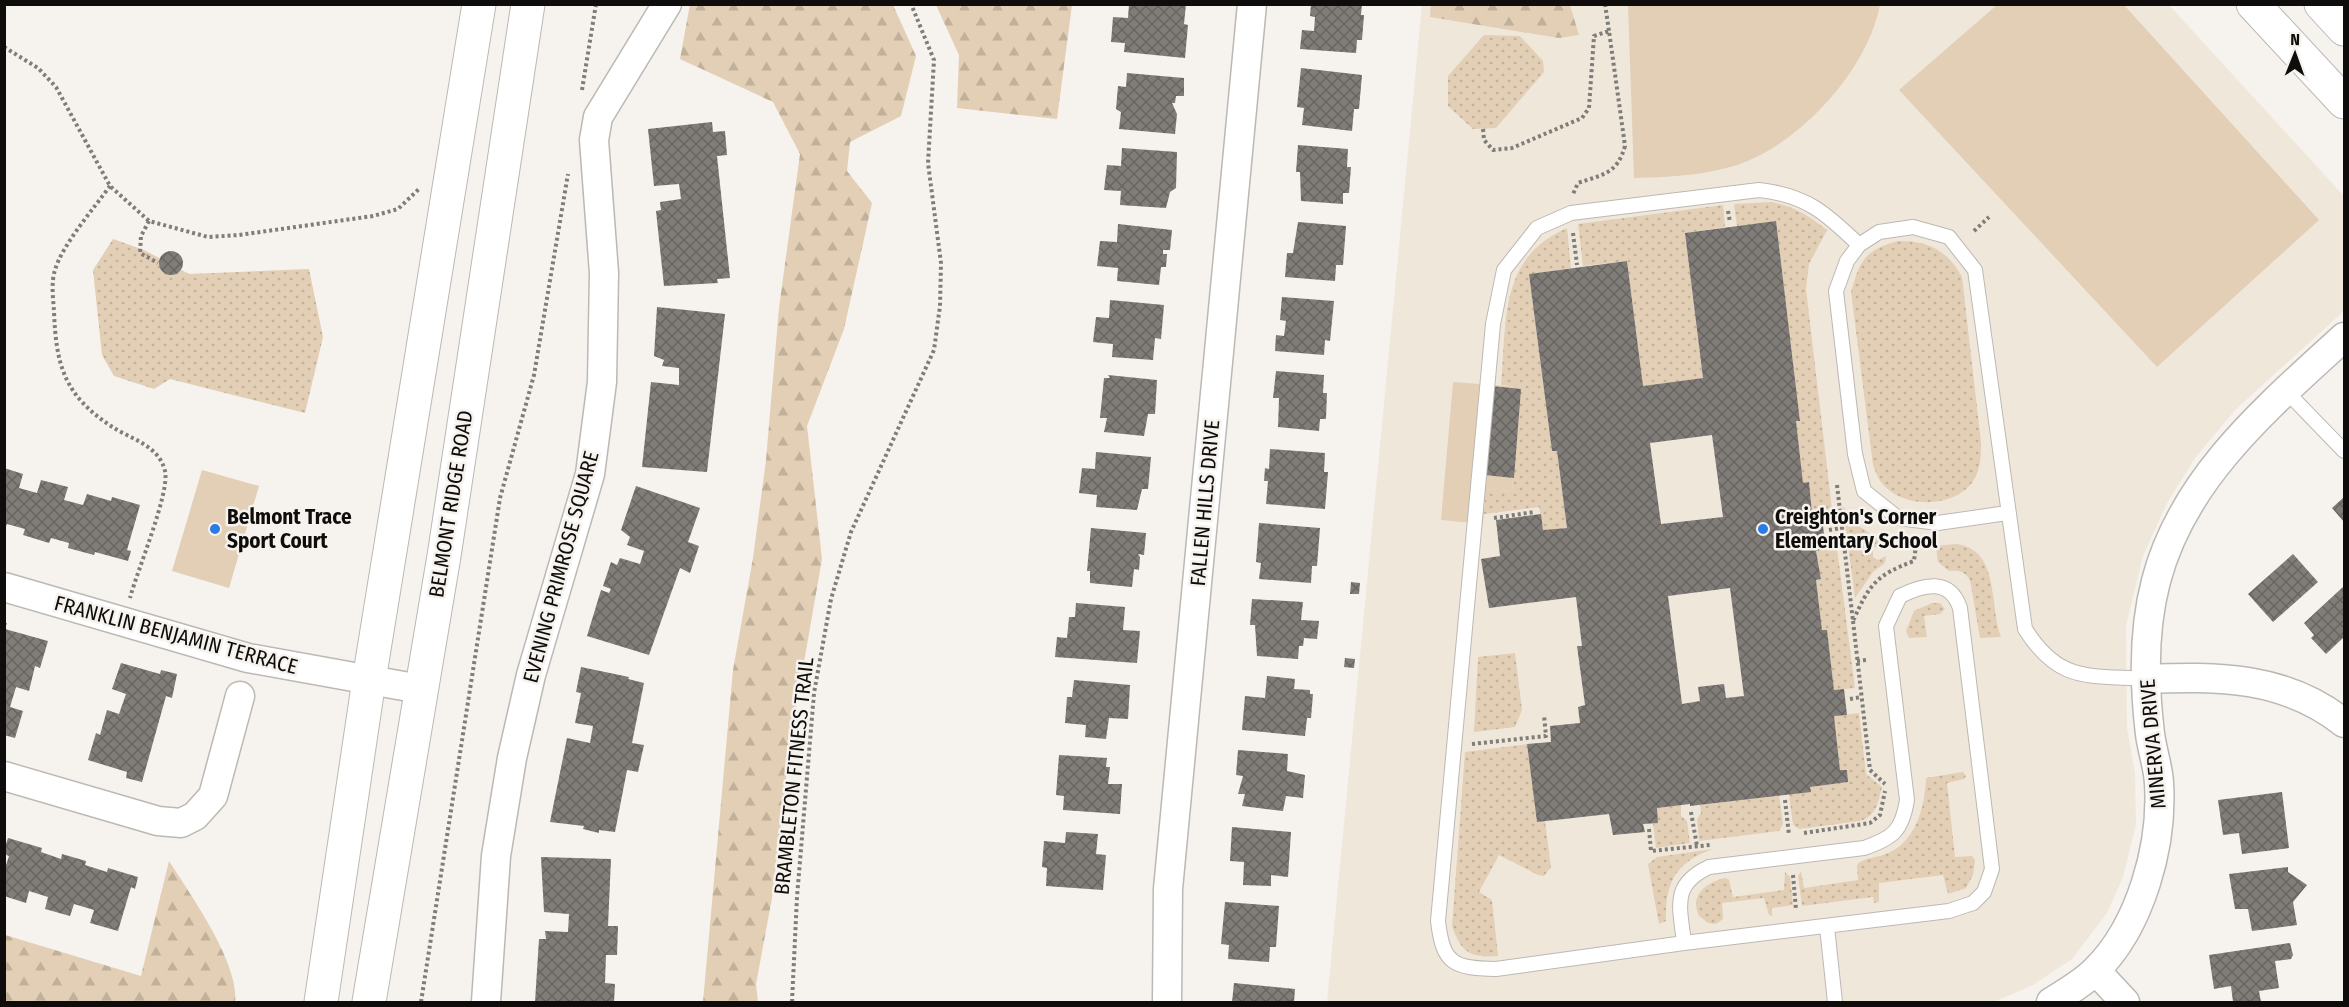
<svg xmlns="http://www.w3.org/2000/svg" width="2349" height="1007" viewBox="0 0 2349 1007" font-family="'Fira Sans Condensed',sans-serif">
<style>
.built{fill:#f0e7db}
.green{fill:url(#green-dots)}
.forest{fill:url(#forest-firs)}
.pitch{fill:#e2cfb5}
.building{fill:url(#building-cross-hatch);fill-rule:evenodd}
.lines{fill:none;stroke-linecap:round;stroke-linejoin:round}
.lane-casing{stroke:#bcb8b3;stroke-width:16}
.street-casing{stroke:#bcb8b3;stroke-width:31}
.secondary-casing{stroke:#bcb8b3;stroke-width:35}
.path{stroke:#7f7d79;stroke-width:4;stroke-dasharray:3 3;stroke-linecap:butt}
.lane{stroke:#fff;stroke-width:14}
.street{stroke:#fff;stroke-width:28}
.secondary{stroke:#fff;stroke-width:33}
.poi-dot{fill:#2a7be6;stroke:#f6f2ed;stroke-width:2}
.labels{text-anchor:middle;stroke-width:5;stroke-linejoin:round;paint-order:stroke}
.street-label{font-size:21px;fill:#0e0d0b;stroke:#f6f2ed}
.poi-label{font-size:21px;font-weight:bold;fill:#0e0d0b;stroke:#f6f2ed;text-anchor:start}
</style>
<defs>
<pattern id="green-dots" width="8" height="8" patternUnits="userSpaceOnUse" patternTransform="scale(1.5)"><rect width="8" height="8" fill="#e2cfb5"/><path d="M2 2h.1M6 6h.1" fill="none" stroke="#c1b19a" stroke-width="1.8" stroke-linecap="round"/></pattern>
<pattern id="forest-firs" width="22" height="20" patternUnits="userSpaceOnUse" patternTransform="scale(1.5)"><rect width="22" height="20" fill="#e2cfb5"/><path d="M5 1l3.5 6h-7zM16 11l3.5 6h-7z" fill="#c1b19a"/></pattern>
<pattern id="building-cross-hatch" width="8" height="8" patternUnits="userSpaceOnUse" patternTransform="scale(1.5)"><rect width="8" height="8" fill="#807c78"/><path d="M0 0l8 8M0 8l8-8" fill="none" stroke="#676461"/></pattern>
</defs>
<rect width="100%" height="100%" fill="#f6f2ed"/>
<path class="built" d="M1422,5H2169L2344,196V311L2235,410L2195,458L2167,503L2143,556L2126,626L2127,728L2135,773L2136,824L2123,877L2107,913L2072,959L2033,985L1994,1002H1327Z"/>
<path class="green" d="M1484,35L1520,36L1543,61L1544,72L1496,128L1473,129L1448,106V76Z
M1771,202C1794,206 1809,216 1827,230L1809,264L1806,289L1832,509L1812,513L1809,483H1803L1796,421L1800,420L1776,222L1737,226L1734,204Z
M1723,205L1725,227L1685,233L1703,378L1643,386L1627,261L1583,266L1578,224Z
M1567,228L1571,268L1529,274L1552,451H1557L1567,528L1543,530L1539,507L1484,514L1485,489L1512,491L1519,387L1501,385C1507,322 1498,258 1567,228Z
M113,239L144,250L189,274L309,269L323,337L305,413L170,379L154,389L114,376L102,355L93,270Z
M1898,241C1928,240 1948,251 1962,277L1981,442C1981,455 1981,466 1975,478C1958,509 1901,510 1881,482C1877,477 1875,470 1873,465L1851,292C1860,260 1865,250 1898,241Z
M1843,506L1859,526L1884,543V549L1873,547V557L1878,560L1886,556L1885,563L1873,572L1855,598Z
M1955,544C2000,548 1989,604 2001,637L1980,638L1970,580C1964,571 1960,570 1949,571L1938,562L1936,546Z
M1837,548L1855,688L1834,690L1827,630H1822L1816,580L1821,578L1816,551Z
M1932,603H1940L1945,609L1940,614L1924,616L1927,637L1909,638L1906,631L1914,611Z
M1515,653L1522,710L1515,727L1474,732L1478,657Z
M1859,713L1866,774L1882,787C1878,802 1877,816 1860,821L1799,829L1793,825L1789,794L1810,787L1848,782L1847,770H1840L1834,716Z
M1527,744L1537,822L1545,821L1551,867L1544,876L1538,875L1499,855L1479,892L1492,900L1498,956C1471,958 1461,953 1452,926L1465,752Z
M1963,772L1966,776L1964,779L1947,783L1955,857L1972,856L1975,860L1973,875L1966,888L1948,894L1943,875L1879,883V902L1874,903L1873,897L1802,906L1798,876L1801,871L1804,888L1858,880L1857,865C1862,858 1875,858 1883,855C1915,845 1925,808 1926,778Z
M1779,795L1783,824L1779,831L1699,841L1697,819L1701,813L1700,805Z
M1681,805V816L1687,821L1690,843L1656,848L1653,823L1658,822L1657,808Z
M1713,849C1676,862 1665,882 1666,921L1659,924L1648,864L1657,857Z
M1785,872L1790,877L1793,905L1772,908V916L1769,915L1764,898L1722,903L1723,919L1716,924L1708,923L1699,916C1689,895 1707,882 1725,878L1729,880L1733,897L1784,890Z"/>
<path class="forest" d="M690,4L893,5L916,56L901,116L850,142L847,171L872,203L844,329L807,426L822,559L791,737L772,898L756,984L758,1002H703L733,670L753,558L766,460L779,308L800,154L773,102L680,59Z
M936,5H1072L1057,119L957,108L959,55Z
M1431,5H1570L1579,35L1559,38L1430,17Z
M169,861C190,894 240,964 235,1002H5V935L141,976Z"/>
<path class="pitch" d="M1998,4L2124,5L2319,220L2157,367L1899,90Z
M1628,5V4L1880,5C1867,72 1796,149 1730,167C1698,176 1666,177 1634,178Z
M1453,382L1519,387L1512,491L1485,489L1483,524L1441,520Z
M202,470L259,486L229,588L172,571Z"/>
<path class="building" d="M1129,4H1186L1184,24L1188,25L1185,58L1124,52L1125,43L1111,42L1113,17L1128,18Z
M1311,4H1362L1361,15H1364L1362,40H1357L1356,53L1300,49L1302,30L1314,31L1315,17L1310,16Z
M1301,68L1362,75L1359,109H1354L1352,131L1302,125L1304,108L1297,107Z
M1127,73L1184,78V96H1176L1175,103H1172L1177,114L1175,134L1119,129L1121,112L1116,109L1118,86L1126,87Z
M712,122L713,132L725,131L727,155L717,156L730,278L717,279L718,283L664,286L656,211L661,210L660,202L681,199L679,184L654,186L648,129Z
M1298,145L1348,149L1347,167H1351L1349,193H1343V204L1301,201L1300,172H1296Z
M1122,148L1177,152L1176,188L1170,192L1166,208L1120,205L1121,191L1104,190L1107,165L1121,166Z
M1776,221L1800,421H1796L1803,483L1809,482L1812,513L1821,511L1826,549L1816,551L1821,579L1816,580L1822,630H1827L1834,690L1844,689L1847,715L1834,716L1840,770H1847L1848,782L1810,787L1811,792L1690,806V804L1657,808L1658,823L1643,824L1645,832L1613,835L1609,814L1537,822L1527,744L1551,742L1550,726L1580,723L1578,707L1585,705L1577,646H1582L1576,597L1489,608L1481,559L1500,556L1496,520L1541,514L1543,530L1567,528L1557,451H1552L1529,274L1627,261L1643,386L1703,378L1685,233ZM1712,435L1723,517L1661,524L1650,443ZM1730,588L1744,696L1726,698L1724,684L1698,687L1700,701L1682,704L1668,596Z
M1298,222L1346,226L1343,265H1336L1335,281L1285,277L1287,253H1293Z
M1118,224L1172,230L1170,250H1163V254H1167L1166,267H1161L1159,285L1117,281L1118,268L1097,266L1100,241L1117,242Z
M159 263a12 12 0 1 1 24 0a12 12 0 1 1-24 0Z
M1282,297L1334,301L1330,341L1325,340L1324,355L1275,351L1276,335L1284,336L1286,321L1280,320Z
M1110,300L1164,305L1161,339L1155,338L1153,360L1112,357L1113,344L1093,342L1096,317L1109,318Z
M657,307L725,314L707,472L642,467L651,382L679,385V368L662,366L664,360L654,356Z
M1276,371L1324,375L1323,393H1327L1326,419H1320L1319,431L1278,427L1279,398H1273Z
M1108,375L1157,380L1155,414H1148L1144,436L1104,432L1107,418H1100L1104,378H1110Z
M1492,386L1521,389L1514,478L1485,475Z
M1270,449L1325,453L1324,472H1328L1325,509L1266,504L1268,481H1264L1265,468L1269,469Z
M1096,452L1151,457L1148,489H1142L1137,510L1096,507L1097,495L1079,493L1082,468L1095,469Z
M4,468L23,474L19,488L37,493L41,480L68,487L64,500L83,505L87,494L111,501L112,497L140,505L127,550L131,551L128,561L95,552L94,555L68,548L69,543L51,538L49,543L23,535L25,529L7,524L4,531Z
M636,486L700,508L688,542L699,546L690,573L680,568L649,655L587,636L601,590L609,593L611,589L603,586L611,562L617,565L620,558L640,564L644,551L627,545L630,537L621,530Z
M2344,497V522L2332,508Z
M1259,523L1320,528L1317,566H1312L1311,583L1259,579L1261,563L1256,562Z
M1091,528L1146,533L1144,555L1138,554L1140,557L1139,570L1134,569L1132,587L1090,583V571H1087Z
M2293,554L2318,582L2273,622L2248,594Z
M1351,582L1360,583L1359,594H1350Z
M2344,586V637L2326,654L2311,638L2314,635L2304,623Z
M1252,599L1303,602L1301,620L1319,621L1317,639L1304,638L1303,646H1299L1298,659L1257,656L1255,625H1250Z
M1076,603L1125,607L1123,630L1140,631L1137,663L1055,657L1057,637L1067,638L1069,617H1075Z
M4,623H7L5,629L48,641L40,668L35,666L29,691L16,687L10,707L23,711L15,738L4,735Z
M1345,658L1355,659L1354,668L1344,667Z
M121,663L160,674L161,670L177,674L172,698L166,696L142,782L126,778L127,772L88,760L96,733L100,735L107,710L119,714L126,694L112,689Z
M581,667L629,677L628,679L644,683L632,743L644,745L638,772L627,770L615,832L599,830V833L583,829L584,826L550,822L567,738L590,743L593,726L575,723L581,693L576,692Z
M1267,676L1295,679L1294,689L1310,690V694H1313L1311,718H1307L1305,736L1242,730L1245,696L1265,698Z
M1074,680L1130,685L1128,719L1109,718L1106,739L1085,737L1086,725L1065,723L1067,697H1072Z
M1238,750L1288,754L1287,771L1305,775L1303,798L1286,796L1283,811L1242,806L1245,794H1238L1243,776L1236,775Z
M1059,755L1107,758L1106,767H1110L1108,784H1122L1120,814L1063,810L1064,796L1056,795Z
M2282,792L2289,848L2242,854L2239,833L2223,835L2218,800Z
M1232,827L1291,832L1288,877L1271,875V886L1243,885L1244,862L1230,861Z
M1066,832L1098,834L1096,854L1106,855L1103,890L1046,886L1047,868L1042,867L1044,841L1065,843Z
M8,838L42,848L41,852L61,859L62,854L86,861L85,865L107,872L108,868L138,877L135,889L131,887L118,931L90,923L94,910L74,904L70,916L45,909L48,897L29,891L26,903L4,896V871L9,856L4,854V850Z
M541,857L611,859L608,926H618L617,955H606L605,983L615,984L614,1002H535L539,939H546L545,931L568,932L569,914L544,912Z
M2288,867V872L2307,885L2293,902L2297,925L2252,931L2248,909H2235L2229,874Z
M1225,902L1279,906L1276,947H1270L1269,962L1228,959L1229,945L1221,944Z
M2290,943L2293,955L2291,959L2275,961L2279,988L2259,991L2261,1002H2233L2231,986L2214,989L2209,955Z
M1234,983L1295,989L1294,1002H1232Z"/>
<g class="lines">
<defs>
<path id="lane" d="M2286,391L2344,451
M2007,513L1938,523L1898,518L1864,491L1855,454L1836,291L1847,261L1859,245L1879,232L1913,227L1949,237L1975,270L2025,629C2059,683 2088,675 2146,679
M1827,927L1835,1002
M1684,943C1680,906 1671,885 1709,867L1864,848C1893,838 1902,831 1907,800L1886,626L1900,596C1924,584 1950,578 1960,608L1992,869L1984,892L1973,903L1949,911L1684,943L1496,969C1453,968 1443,964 1438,921L1493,324L1504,270L1537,228L1571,213L1759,190C1806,195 1826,213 1859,245"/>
<path id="street" d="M4,587L248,658L420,689
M2146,679C2218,676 2285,676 2344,723
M4,776L158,821L181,823L195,816L213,796L240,696
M2096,971L2125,1002
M486,1002L496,856L512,758L531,675L590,474L602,382L604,273L594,140L598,117L667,4
M1167,1002L1168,889L1252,4
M2051,1002C2066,993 2083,983 2095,971C2141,926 2163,845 2159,783C2158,766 2152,750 2150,734C2144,684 2143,630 2156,581C2183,477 2269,406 2344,337"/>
<path id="secondary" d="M2253,4L2344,102
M2321,4L2344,29
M321,1002L369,680L479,4
M369,1002L444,556L528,4"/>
</defs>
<use href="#lane" class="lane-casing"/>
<use href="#street" class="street-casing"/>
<use href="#secondary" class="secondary-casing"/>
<path class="path" d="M1605,4L1609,31
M4,47L38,68L56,87L110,186L149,221L208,237L239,235L373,216L398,209L420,188
M582,90L596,4
M1483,129L1484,140L1493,150L1512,148L1582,118L1589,108L1594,36L1609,31L1625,146C1617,174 1604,174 1578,183L1573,194
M110,186C95,207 62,245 55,270C51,282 53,298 54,311C56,365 64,395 111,426C130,439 159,445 165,471C170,493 137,571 130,598
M1728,211L1730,222
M149,221L141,236L140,253L158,263
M1974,231L1989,217
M1573,233L1577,265
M1837,485L1853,621C1869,585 1876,575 1914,561L1916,545
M1494,518L1534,512
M1829,530L1841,528
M1853,621L1870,770L1885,784
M1857,661L1866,660
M1850,699L1861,697
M1472,744L1546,736L1544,715
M1785,800L1789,835
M1691,812L1697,846
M1649,829L1651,851L1710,845
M1804,833L1870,823L1880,815L1885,791
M1793,875L1796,910
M421,1002L500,498L534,375L568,174
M792,1002L797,897L814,693L831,599L851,532L934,350L940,306L941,263L928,163L934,60L911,4"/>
<use href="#lane" class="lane"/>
<use href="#street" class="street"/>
<use href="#secondary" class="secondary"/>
</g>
<g class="poi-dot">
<circle cx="215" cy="529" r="6"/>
<circle cx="1763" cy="529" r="6"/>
</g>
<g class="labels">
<g class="street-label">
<text transform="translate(1205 503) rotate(-85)" y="7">FALLEN HILLS DRIVE</text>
<text transform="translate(451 504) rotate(-81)" y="7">BELMONT RIDGE ROAD</text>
<text transform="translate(561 567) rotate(-75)" y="7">EVENING PRIMROSE SQUARE</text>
<text transform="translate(176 635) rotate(15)" y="7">FRANKLIN BENJAMIN TERRACE</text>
<text transform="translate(2153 744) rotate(-95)" y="7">MINERVA DRIVE</text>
<text transform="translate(794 776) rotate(-84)" y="7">BRAMBLETON FITNESS TRAIL</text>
</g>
<g class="poi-label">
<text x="227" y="524">Belmont Trace<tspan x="227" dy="24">Sport Court</tspan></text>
<text x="1775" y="524">Creighton's Corner<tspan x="1775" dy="24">Elementary School</tspan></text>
</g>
</g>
<rect width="2349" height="1007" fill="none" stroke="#0e0d0b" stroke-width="12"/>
<g transform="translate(2295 54) rotate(1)" stroke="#f6f2ed" stroke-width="4.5" paint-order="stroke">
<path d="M0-4.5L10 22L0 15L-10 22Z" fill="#0e0d0b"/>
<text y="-9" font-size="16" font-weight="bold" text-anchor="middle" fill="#0e0d0b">N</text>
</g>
</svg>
